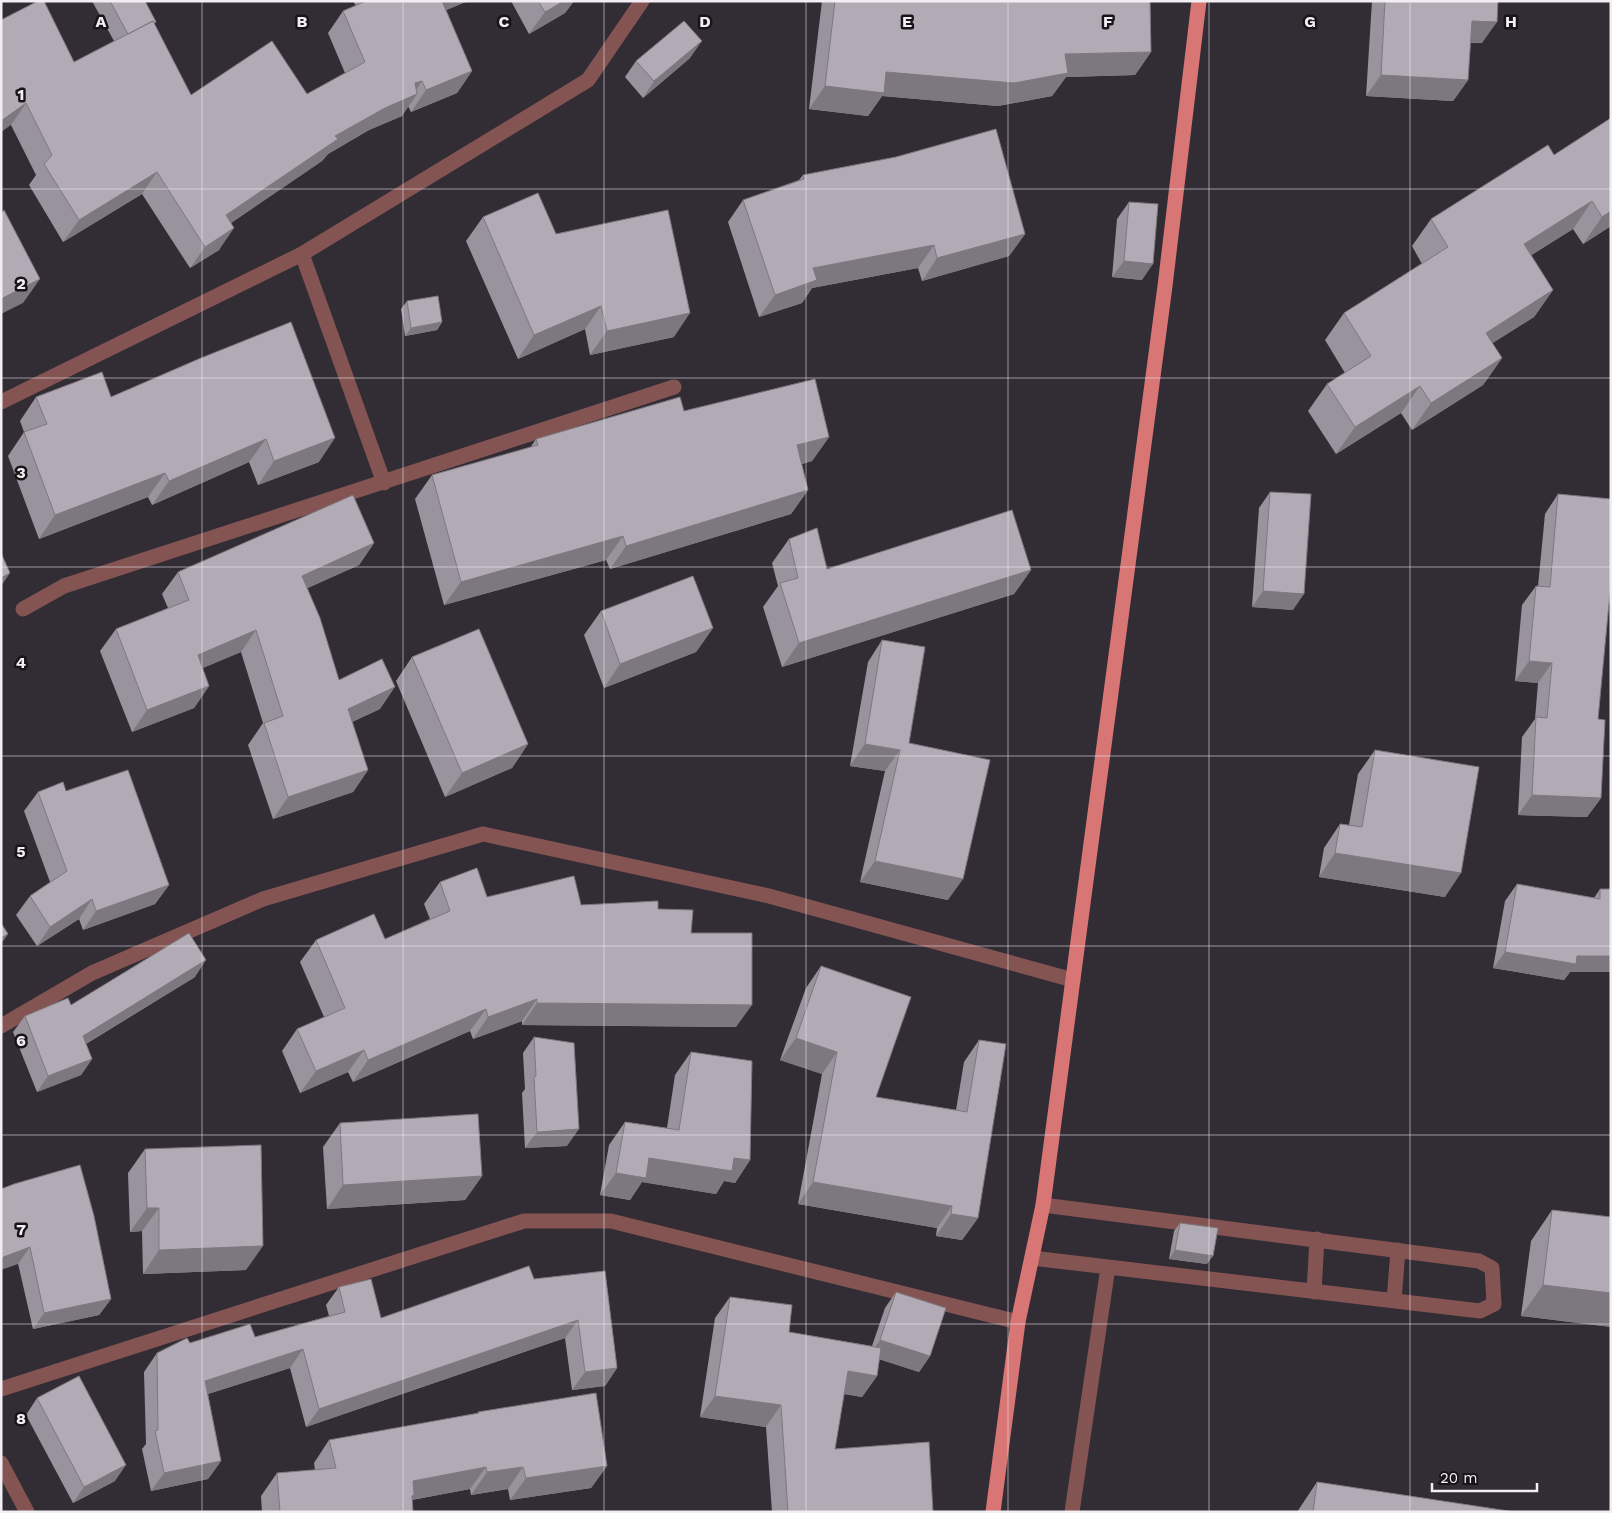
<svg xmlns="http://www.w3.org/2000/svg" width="1612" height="1513" viewBox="0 0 1612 1513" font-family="'Work Sans',sans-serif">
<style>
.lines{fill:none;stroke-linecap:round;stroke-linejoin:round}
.lane{stroke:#845453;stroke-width:15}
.street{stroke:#845453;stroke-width:15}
.primary{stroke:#d77675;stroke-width:15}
.wall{fill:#99939d}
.shaded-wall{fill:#7d787f}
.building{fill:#b2abb6;stroke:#7d787f}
.grid{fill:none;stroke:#f2eef4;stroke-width:1;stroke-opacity:0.55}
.grid-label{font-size:16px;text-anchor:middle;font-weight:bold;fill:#f2eef4;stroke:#181519;stroke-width:5;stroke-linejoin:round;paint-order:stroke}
</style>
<rect width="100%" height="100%" fill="#322c35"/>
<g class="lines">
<path class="lane" d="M1032,1258L1480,1311L1494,1304L1492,1268L1479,1261L1043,1205
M1314,1292L1317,1239
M1394,1301L1398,1250
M1072,1512L1108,1267"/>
<path class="street" d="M302,254L384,483
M1,402L302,254L588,80L642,1
M23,609L64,586L674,387
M1,1026L92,973L263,899L483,834L769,896L1073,980
M1,1389L524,1221H611L1018,1322
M1,1463L27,1512"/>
<path class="primary" d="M993,1512L1018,1322L1043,1205L1165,286L1199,1"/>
</g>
<path class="wall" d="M92,1H145L156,22L154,24L191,95L307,94L345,73L328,33L343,11L356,6L353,1H468L446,10L472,71L457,93L411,112L408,106L402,116L369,130L328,154L322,161L231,223L219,250L190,268L142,194L63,242L29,185L36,175L11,125L1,20L74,62L114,41Z
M511,1H574L565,13L529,34Z
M822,1H1150L1151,52L1135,75L1066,77L1052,96L998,106L882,96L868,116L809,109Z
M1372,1H1498L1482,43H1470L1468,80L1453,101L1366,96Z
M690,58L643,98L625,77L636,61Z
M1611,118V226L1583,244L1573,229L1531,255L1553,290L1534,317L1492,343L1502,358L1483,385L1412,430L1401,413L1336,454L1308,411L1327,384L1345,373L1325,340L1344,313L1422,264L1412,246L1431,219L1554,155Z
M803,175L1025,234L1009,256L922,281L918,268L812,288L802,303L759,317L728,222L743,200L799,180Z
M1129,202L1142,280L1112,277L1117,219Z
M483,217L556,234L674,337L590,355L585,329L518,359L466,241Z
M407,301L442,322L437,330L405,336L401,309Z
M201,358L319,462L258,485L249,462L152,505L148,497L39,539L8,456L24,432L20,421L36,397H111Z
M684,411L829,437L812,461L802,464L808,490L791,514L610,569L606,560L444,605L415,499L432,475L530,448L536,439Z
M1270,492L1293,610L1252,607L1259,508Z
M1558,494L1598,719L1601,798L1587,817L1518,815L1522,737L1535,719L1538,683L1515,681L1522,605L1536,586H1538L1545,514Z
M789,539L827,569L1031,570L1014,594L782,667L763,607L778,586L772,563Z
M374,543L359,565L307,588L339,680L380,709L352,722L368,770L353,792L273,819L248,745L263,723L241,652L202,668L209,686L194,708L132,732L100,651L116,629L168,608L162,594L178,572Z
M601,611L713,628L696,652L604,688L584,635Z
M882,640L909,743L948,900L860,882L885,771L850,766L868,662Z
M412,657L528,744L512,768L445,797L396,681Z
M1375,750L1445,897L1319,877L1324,848L1340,824L1349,825L1358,774Z
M66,791L169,885L155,904L83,930L79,919L37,946L16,915L30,896L50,882L24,811L38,792Z
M440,882L487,897L581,905L658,909L691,933L736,1027L522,1025V1021L473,1039L470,1031L353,1082L348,1072L300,1093L282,1051L297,1029L324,1017L300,962L316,940L385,939L430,919L424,904Z
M1517,884L1594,898L1600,889H1611V972H1570L1564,980L1493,968L1505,901Z
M821,966L876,1097L956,1110L964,1062L979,1040L978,1218L962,1240L936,1236L937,1228L798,1204L822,1074L780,1060L806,988Z
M195,977L86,1044L92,1059L81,1075L37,1092L13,1032L25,1016Z
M534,1037L567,1146L525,1148L522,1093L525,1089L523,1053Z
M691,1052L750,1160L735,1183L724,1181L716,1194L642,1182L630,1200L600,1195L609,1145L625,1122L667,1128L675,1075Z
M340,1123L482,1176L465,1200L327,1209L323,1147Z
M145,1149L246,1270L143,1274L142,1231L130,1232L128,1173Z
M1,1189L111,1299L99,1315L33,1329Z
M1552,1210L1611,1217V1327L1521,1316L1531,1241Z
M1180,1223L1207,1264L1169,1259L1174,1231Z
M605,1271L617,1368L605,1386L572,1390L565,1338L306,1427L290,1368L208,1394L221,1461L208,1479L151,1491L142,1449L146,1444L144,1372L157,1353L190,1343L255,1337L329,1316L326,1305L339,1287L381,1318L534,1279Z
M896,1292L930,1356L919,1372L879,1359L877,1376L862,1397L844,1394L835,1449L933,1512H772L766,1427L700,1417L715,1318L730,1297L789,1332L872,1346L885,1308Z
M37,1398L115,1481L73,1503L26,1415Z
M478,1412L607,1466L591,1488L510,1500L508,1489L471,1495L470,1489L412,1500L413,1512H262L261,1496L277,1473L315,1470L314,1463L329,1440L477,1414Z
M1317,1482L1515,1512H1297Z"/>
<path class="shaded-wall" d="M437,1H468L425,19Z
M564,1H574L565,13L529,34L545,12Z
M1472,21L1497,22L1482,43L1457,42Z
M702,41L690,58L643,98L654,81Z
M1151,52L1135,75L1066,77L1052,96L998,106L882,96L868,116L809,109L825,86L886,72L1065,54Z
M472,71L457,93L411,112L426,90Z
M1381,75L1468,80L1453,101L1366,96Z
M422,81L412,96L417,94L402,116L369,130L328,154L322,161L210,237L226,215L335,136L415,83Z
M26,103L11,125L1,132V121Z
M157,172L142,194L63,242L79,220Z
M1592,201L1573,229L1505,272L1524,244Z
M1611,211V226L1583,244L1602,217Z
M234,228L219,250L190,268L205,247Z
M1025,234L1009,256L922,281L937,258Z
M934,245L918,268L812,288L802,303L759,317L775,295L813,268Z
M1124,261L1153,264L1142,280L1112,277Z
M40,279L23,303L1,314V299Z
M1553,290L1534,317L1466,360L1486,333Z
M601,306L585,329L518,359L534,335Z
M690,313L674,337L590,355L607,331Z
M442,322L437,330L405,336L411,328Z
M1502,358L1483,385L1412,430L1431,403Z
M1420,386L1401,413L1336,454L1355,427Z
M829,437L812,461L780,469L797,445Z
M335,438L319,462L258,485L274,461Z
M266,439L249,462L152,505L169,481Z
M165,473L148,497L39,539L55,515Z
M808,490L791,514L610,569L626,546Z
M623,536L606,560L444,605L461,582Z
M374,543L359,565L286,598L302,576Z
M1031,570L1014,594L782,667L799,643Z
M10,573L1,586V578Z
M1263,591L1304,594L1293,610L1252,607Z
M713,628L696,652L604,688L620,664Z
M256,630L241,652L182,677L198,655Z
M1529,661L1552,663L1538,683L1515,681Z
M209,686L194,708L132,732L147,710Z
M395,687L380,709L332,731L348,709Z
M528,744L512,768L445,797L462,773Z
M865,744L900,750L885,771L850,766Z
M368,770L353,792L273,819L288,797Z
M1532,795L1601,798L1587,817L1518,815Z
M1335,853L1461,873L1445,897L1319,877Z
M875,861L963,879L948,900L860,882Z
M169,885L155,904L83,930L96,911Z
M92,899L79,919L37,946L50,927Z
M8,934L1,944V938Z
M1505,952L1577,956H1611V972H1570L1564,980L1493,968Z
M206,960L195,977L72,1052L83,1036Z
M537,999L522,1021L473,1039L488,1017Z
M537,1003L752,1005L736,1027L522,1025Z
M486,1009L470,1031L353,1082L368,1060Z
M796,1038L837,1052L822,1074L780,1060Z
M364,1050L348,1072L300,1093L316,1071Z
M92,1059L81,1075L37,1092L48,1076Z
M579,1129L567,1146L525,1148L537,1132Z
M649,1158H734L750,1160L735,1183L724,1181L716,1194L642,1182L630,1200L600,1195L616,1173Z
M482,1176L465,1200L327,1209L343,1185Z
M813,1182L952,1206L937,1228L798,1204Z
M147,1208H159L142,1231L130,1232Z
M951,1214L978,1218L962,1240L936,1236Z
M263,1246L246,1270L143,1274L159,1250Z
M30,1247L18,1264L1,1270V1258Z
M1175,1250L1213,1256L1207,1264L1169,1259Z
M1543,1285L1611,1293V1327L1521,1316Z
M111,1299L99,1315L33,1329L44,1313Z
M578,1320L565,1338L306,1427L319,1409Z
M880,1340L930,1356L919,1372L869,1356Z
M303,1349L290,1368L192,1399L205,1381Z
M617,1368L605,1386L572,1390L585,1372Z
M848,1371L877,1376L862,1397L833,1392Z
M715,1396L781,1405L766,1427L700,1417Z
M221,1461L208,1479L151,1491L164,1473Z
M126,1465L115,1481L73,1503L84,1487Z
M607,1466L591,1488L510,1500L526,1478Z
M486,1467L470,1489L411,1500L413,1481Z
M523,1467L508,1489L471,1495L487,1472Z"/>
<path class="building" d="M38,1H44L74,62L153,21L191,95L272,41L307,94L365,62L343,11L366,1H442L472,71L426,90L422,81L415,83L417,94L385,108L335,136L338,139L226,215L234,228L205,247L157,172L79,220L44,164L52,155L26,103L1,121V20Z
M110,1H145L156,22L154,23L153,21L128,34Z
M538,1H564L545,12Z
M835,1H1150L1151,52L1065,54L1068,73L1014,83L886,72L884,93L825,86Z
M1385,1H1498L1497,22L1472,21L1468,80L1381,75Z
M684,21L702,41L654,81L636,61Z
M1611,118V211L1602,217L1592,201L1524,244L1553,290L1486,333L1502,358L1431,403L1420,386L1355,427L1327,384L1371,356L1344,313L1448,247L1431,219L1548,145L1554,155Z
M996,129L1025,234L937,258L934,245L813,268L817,280L775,295L743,200L804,179L803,175L896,157Z
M538,193L556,234L668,210L690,313L607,331L601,306L534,335L483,217Z
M1129,202L1158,204L1153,264L1124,261Z
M4,210L40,279L1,299V214Z
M438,296L442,322L411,328L407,301Z
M291,322L335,438L274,461L266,439L169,481L165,473L55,515L24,432L47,424L36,397L102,372L111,397L201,358Z
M815,379L829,437L797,445L808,490L626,546L623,536L461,582L432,475L538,445L536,439L680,397L684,411Z
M1270,492L1311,494L1304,594L1263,591Z
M1558,494L1611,499V582L1598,719L1605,720L1601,798L1532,795L1536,717L1547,718L1552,663L1529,661L1536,586L1550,587Z
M353,495L374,543L302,576L320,618L339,680L382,659L395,687L348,709L368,770L288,797L264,723L283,716L256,630L198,655L209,686L147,710L116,629L189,600L178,572Z
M1012,510L1031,570L799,643L780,583L798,578L789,539L817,528L827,569Z
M1,553L10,573L1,578Z
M693,576L713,628L620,664L601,611Z
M479,629L528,744L462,773L412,657Z
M882,640L925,647L909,743L990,760L963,879L875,861L900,750L865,744Z
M1375,750L1479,767L1461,873L1335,853L1340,824L1362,827Z
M128,770L169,885L96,911L92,899L50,927L30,896L67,871L38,792L63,782L66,791Z
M477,868L487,897L574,876L581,905L658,901V909L693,910L691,933H752V1005L537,1003V999L488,1017L486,1009L368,1060L364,1050L316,1071L297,1029L345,1008L316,940L374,914L385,939L450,911L440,882Z
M1517,884L1600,899V889H1611V956H1577L1576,964L1505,952Z
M1,923L8,934L1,938Z
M189,933L206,960L83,1036L92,1059L48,1076L25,1016L68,998L71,1005Z
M821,966L911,997L876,1097L967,1112L979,1040L1006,1044L978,1218L951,1214L952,1206L813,1182L837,1052L796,1038Z
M534,1037L574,1043L579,1129L537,1132L534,1077L536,1076Z
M691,1052L752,1061L750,1160L734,1158L732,1171L649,1158L646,1178L616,1173L625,1122L679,1130Z
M478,1114L482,1176L343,1185L340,1123Z
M261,1145L263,1246L159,1250V1208H147L145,1149Z
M80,1165L94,1216L111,1299L44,1313L30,1247L1,1258V1189L14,1184Z
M1552,1210L1611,1217V1293L1543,1285Z
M1180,1223L1218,1228L1213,1256L1175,1250Z
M529,1266L534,1279L605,1271L617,1368L585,1372L578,1320L319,1409L303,1349L205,1381L221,1461L164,1473L155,1431L158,1430L157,1353L187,1338L190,1343L250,1324L255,1337L345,1312L339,1287L371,1279L381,1318Z
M896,1292L946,1308L930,1356L880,1340Z
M730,1297L792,1305L789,1332L881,1348L877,1376L848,1371L835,1449L929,1442L933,1512H788L781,1405L715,1396Z
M79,1376L126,1465L84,1487L37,1398Z
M596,1393L607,1466L526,1478L523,1467L487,1472L486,1467L413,1481L414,1495L412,1496L413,1512H280L277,1473L336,1468L329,1440L479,1413L478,1412Z
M1317,1482L1515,1512H1313Z"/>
<path class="grid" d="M202,1V1512M403,1V1512M604,1V1512M806,1V1512M1008,1V1512M1209,1V1512M1410,1V1512M1,189H1611M1,378H1611M1,567H1611M1,756H1611M1,946H1611M1,1135H1611M1,1324H1611"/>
<g class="grid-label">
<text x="101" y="27">A</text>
<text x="302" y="27">B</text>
<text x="504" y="27">C</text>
<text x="705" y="27">D</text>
<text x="907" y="27">E</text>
<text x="1108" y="27">F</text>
<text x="1310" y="27">G</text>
<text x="1511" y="27">H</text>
<text x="21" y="100">1</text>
<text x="21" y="289">2</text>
<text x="21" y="478">3</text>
<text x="21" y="668">4</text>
<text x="21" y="857">5</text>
<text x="21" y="1046">6</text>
<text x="21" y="1235">7</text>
<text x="21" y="1424">8</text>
</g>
<rect width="1612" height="1513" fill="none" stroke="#f2eef4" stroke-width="5"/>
<path d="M1432 1483v8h105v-8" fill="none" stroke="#f2eef4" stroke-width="2.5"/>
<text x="1440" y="1483" font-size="15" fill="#f2eef4" stroke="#181519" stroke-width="4" paint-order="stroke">20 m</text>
</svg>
